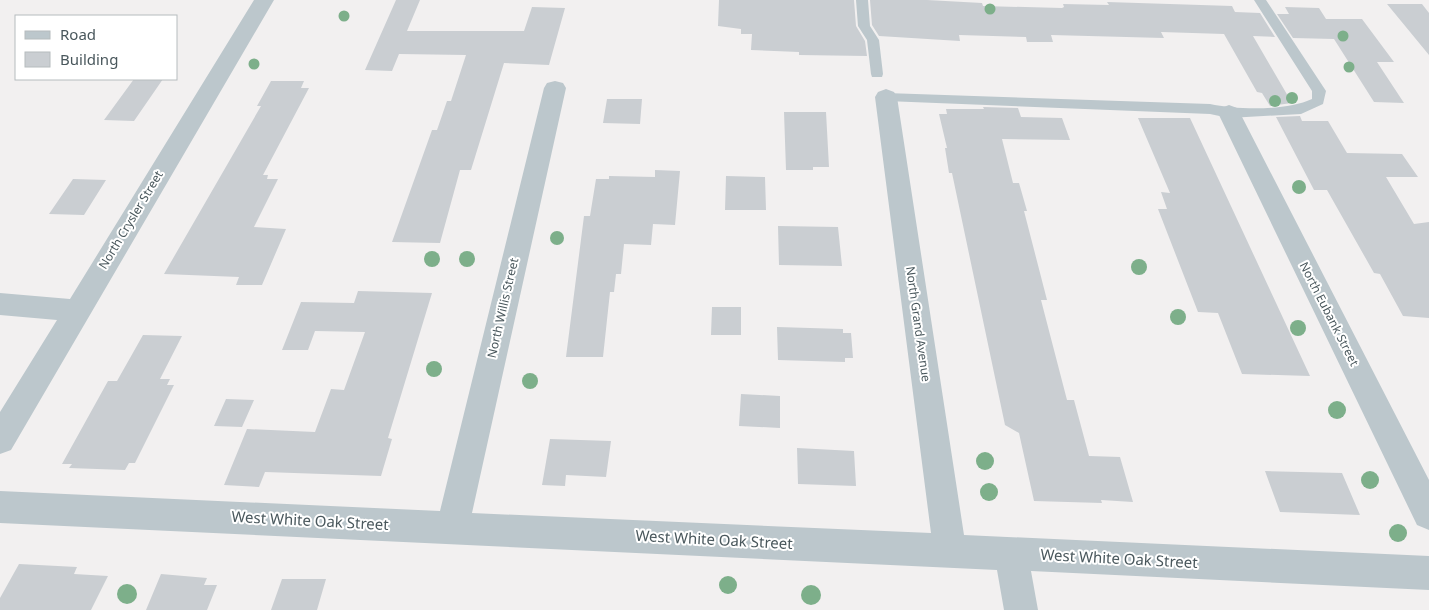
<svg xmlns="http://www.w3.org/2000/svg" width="1429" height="610" viewBox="0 0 1429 610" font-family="'Noto Sans',sans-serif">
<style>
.building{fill:#caced2}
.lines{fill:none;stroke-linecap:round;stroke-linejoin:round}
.service{fill:#bcc7cc;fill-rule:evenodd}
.minor{fill:#bcc7cc;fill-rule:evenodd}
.tree{fill:#7daf8a}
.labels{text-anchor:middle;stroke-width:4;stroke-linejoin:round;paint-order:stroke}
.street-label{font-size:12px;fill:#49575c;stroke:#fff}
.near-street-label{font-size:15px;fill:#49575c;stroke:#fff}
</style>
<rect width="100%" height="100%" fill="#f2f0f0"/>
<path class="building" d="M396,0H420L407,31H524L532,7L565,8L549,65L504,63L471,170H460L440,243L392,242L432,130H437L447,101H451L466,55L399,54L392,71L365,70Z
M719,0H854L856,26L865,41L867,56L799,55V52L751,50L752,34H741V29L718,26Z
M870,0H927L982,3L983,6L1062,8L1064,7L1063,4L1109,5L1107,2L1232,6L1235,12L1260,13L1275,37L1253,36L1292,103L1270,106L1262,93L1257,92L1224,34L1161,32L1164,38L1051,35L1053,42H1027L1026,37L959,35L960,41L879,36L872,25Z
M1387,4H1422L1429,13V55Z
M1285,7L1319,8L1326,19H1362L1394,62H1377L1404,103L1374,102L1334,39L1293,38L1277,14H1289Z
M134,79H163L134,121L104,120Z
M271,81H304L301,88H309L263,175H268L267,179H278L254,227L286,229L262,285H236L239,277L164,274L261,106H257Z
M607,99H642L640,124L603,123Z
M983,107L1018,108L1021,117L1062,118L1070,140L1002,139L1013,183H1019L1027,211H1024L1047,300H1041L1067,400H1074L1089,456L1120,457L1133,502L1101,500L1102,503L1034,501L1019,433L1005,425L952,173H949L945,148H947L939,114H947L946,109H984Z
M784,112H826L829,167H813V170H786Z
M1300,116L1302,121H1328L1347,153L1402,154L1418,177H1386L1414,224L1429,222V318L1403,316L1380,274L1374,273L1327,190H1314L1276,117Z
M1138,118H1190L1310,376L1242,374L1218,313L1198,312L1158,209H1167L1161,192L1170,193Z
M655,170L680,171L675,225L653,224L651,245L624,244L621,274H616L614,292H610L603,357H566L584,216H590L596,179H609V176L655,177Z
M726,176L765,177L766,210H725Z
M73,179L106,180L84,215L49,214Z
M778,226L838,227L842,266L779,265Z
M358,291L432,293L388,438L392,439L381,476L265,472L259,487L224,485L247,429L315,432L331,389L344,390L365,332L315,331L308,350H282L301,302L354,303Z
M712,307H741V335H711Z
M777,327L843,329V333H851L853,358H845V362L778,360Z
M143,335L182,336L160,379H170L167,385H174L135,463H129L125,470L69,468L72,464H62L108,381H117Z
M741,394L780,396V428L739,426Z
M226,399L254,400L242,427L214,426Z
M550,439L611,441L606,477L566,475L565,486L542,485Z
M797,448L854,451L856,486L798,484Z
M1265,471L1342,473L1360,515L1280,512Z
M19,564L77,567L74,574L108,576L91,610H0V598Z
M161,574L207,578L204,585H217L207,610H146Z
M282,579H326L317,610H271Z"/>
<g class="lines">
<path class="service" d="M856,0H868L870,26L879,40L883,74L882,77H872L871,74L867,40L858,26Z
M1254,0H1266L1326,91L1323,104L1301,114L1229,118L1210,114L886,101L879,97L886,93L1210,104C1238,110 1286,111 1312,99V91Z"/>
<path class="minor" d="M254,0H274L11,450L0,454V412L57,320L0,315V293L70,299Z
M555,81L563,83L566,88L472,513L931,533L875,97L878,92L886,89L894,92L897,97L964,535L1429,556V590L1031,571L1038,610H1004L997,570L0,523V491L440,511L544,88L547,83Z
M1229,105L1237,108L1240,113L1429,480V530L1417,525L1218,113L1221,108Z"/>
</g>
<g class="tree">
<circle cx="990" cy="9" r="5.5"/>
<circle cx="344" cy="16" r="5.5"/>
<circle cx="1343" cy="36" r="5.5"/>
<circle cx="254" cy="64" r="5.5"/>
<circle cx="1349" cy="67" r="5.5"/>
<circle cx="1292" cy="98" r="6"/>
<circle cx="1275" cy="101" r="6"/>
<circle cx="1299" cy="187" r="7"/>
<circle cx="557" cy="238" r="7"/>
<circle cx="432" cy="259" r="8"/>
<circle cx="467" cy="259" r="8"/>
<circle cx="1139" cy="267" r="8"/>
<circle cx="1178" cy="317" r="8"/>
<circle cx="1298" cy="328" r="8"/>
<circle cx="434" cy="369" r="8"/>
<circle cx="530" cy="381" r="8"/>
<circle cx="1337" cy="410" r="9"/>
<circle cx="985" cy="461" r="9"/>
<circle cx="1370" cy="480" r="9"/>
<circle cx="989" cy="492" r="9"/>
<circle cx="1398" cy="533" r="9"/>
<circle cx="728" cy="585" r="9"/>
<circle cx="127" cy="594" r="10"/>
<circle cx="811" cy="595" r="10"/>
</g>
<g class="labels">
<g class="street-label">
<text transform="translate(131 220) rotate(-59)" y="4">North Crysler Street</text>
<text transform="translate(503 308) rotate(-77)" y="4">North Willis Street</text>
<text transform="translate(1329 314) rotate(63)" y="4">North Eubank Street</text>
<text transform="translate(918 324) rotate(82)" y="4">North Grand Avenue</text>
</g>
<g class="near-street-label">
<text transform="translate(310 521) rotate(3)" y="5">West White Oak Street</text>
<text transform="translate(714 540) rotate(3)" y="5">West White Oak Street</text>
<text transform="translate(1119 559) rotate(3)" y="5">West White Oak Street</text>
</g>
</g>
<rect x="15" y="15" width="162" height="65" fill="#ffffff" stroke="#b6bcbe"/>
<rect x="25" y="31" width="25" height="8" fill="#bcc7cc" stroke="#b6bcbe"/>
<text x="60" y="40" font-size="15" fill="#49575c">Road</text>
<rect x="25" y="52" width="25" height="15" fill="#caced2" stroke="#b6bcbe"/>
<text x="60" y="65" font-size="15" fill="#49575c">Building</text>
</svg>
